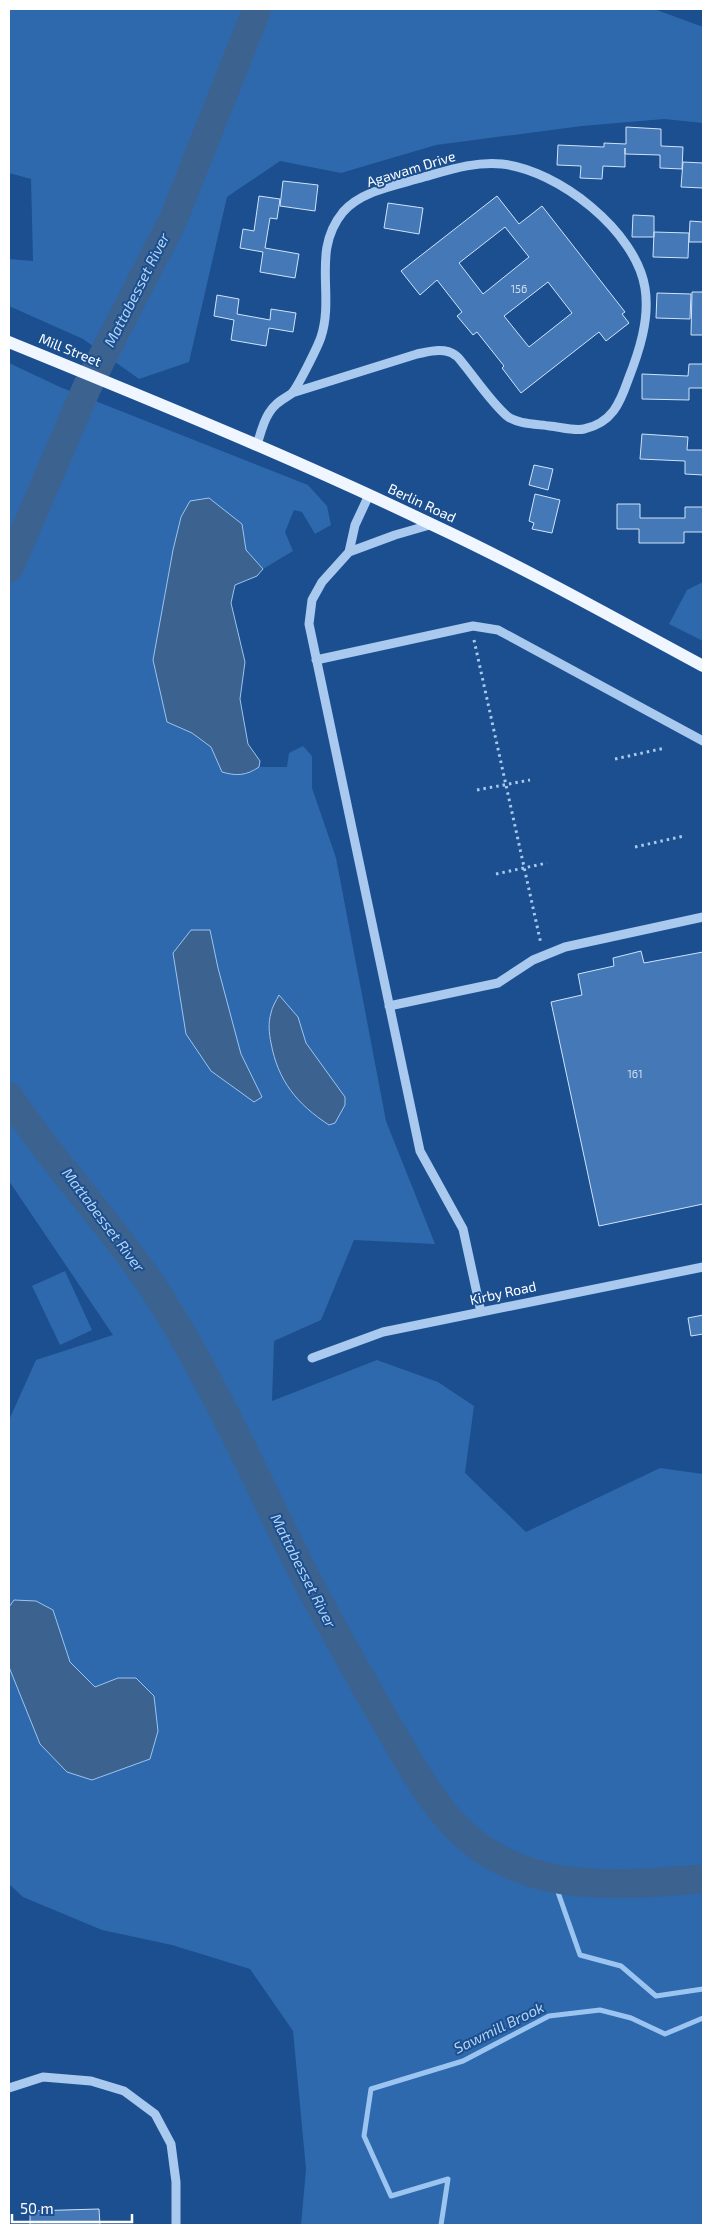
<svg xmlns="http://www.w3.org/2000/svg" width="712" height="2234" viewBox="0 0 712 2234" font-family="'Exo 2',sans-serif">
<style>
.green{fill:#2e69ad}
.water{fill:#3c6290;stroke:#9cc4f0}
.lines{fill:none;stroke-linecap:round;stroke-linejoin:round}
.stream{stroke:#9cc4f0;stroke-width:5}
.river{stroke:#3c6290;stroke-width:29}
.building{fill:#4478b7;stroke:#cfe3fa;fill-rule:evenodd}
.path{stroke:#a9c9ee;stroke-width:3;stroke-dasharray:2.5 4;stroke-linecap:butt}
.minor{stroke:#a9c9ee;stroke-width:9}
.major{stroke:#f0f6ff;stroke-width:12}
.labels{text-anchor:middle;stroke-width:4;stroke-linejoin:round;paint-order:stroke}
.number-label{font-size:11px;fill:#d0dded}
.street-label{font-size:14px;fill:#fff;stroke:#1b4f8f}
.water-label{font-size:15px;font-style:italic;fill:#b5d3f5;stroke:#1b4f8f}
</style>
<rect width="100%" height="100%" fill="#1b4f8f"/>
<path class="green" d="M9,9H654L703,27V123L664,119L582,126L436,145L341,173L280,161L227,197L189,362L139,379L83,339L9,306V259L33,261L31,179L9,173Z
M9,363L60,387L308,485L327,506L331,525L315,534L302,512L294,510L285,532L293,551L263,569L246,550L242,524L181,517L173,550L153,660L167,722L192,733L211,747L222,772H252L259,767H287L289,753L303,746L312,756V788L336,858L386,1121L435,1244L354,1240L321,1320L274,1341L272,1401L377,1360L438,1382L474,1406L465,1473L526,1532L660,1468L703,1474V2225H301L306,2169L293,2031L250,1969L172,1945L102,1930L23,1897L9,1884V1420L36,1360L113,1335L9,1181Z
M703,582V641L669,624L687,590Z
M65,1271L92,1330L60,1345L32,1286Z"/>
<path class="water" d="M209,498L242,524L246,550L263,569L257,576L235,585L231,603L245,662L240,699L248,744L260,761L259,767C246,776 236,776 222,772L211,747L192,733L167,722L153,660L173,550L181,517L190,501Z
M191,930H210L218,968L241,1054L262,1097L254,1102L211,1071L186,1034L173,953Z
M279,995L298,1017L306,1043L345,1097V1105L335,1123L329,1125C297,1104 278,1081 271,1043C269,1033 268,1023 271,1013C272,1007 276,1001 279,995Z
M14,1600L36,1601L53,1610L70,1662L95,1687L118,1678H136L154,1696L158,1731L150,1759L92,1780L67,1772L40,1744L9,1667V1607Z"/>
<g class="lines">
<path class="stream" d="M553,1878L580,1955L621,1966L656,1996L703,1989
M441,2225L448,2179L391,2196L364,2136L371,2089L463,2061L549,2016L600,2010L631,2018L665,2034L703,2018"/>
<path class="river" d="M9,568L87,387L173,220L257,9
M9,1097C59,1172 123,1236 170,1314C220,1397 260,1487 304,1574C328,1621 354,1666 380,1712C409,1761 436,1818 484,1850C549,1894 630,1884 703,1879"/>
</g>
<path class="building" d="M626,127L661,129V146L683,147L682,169L660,168V155L625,154V148V167L603,166L602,179L580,178L581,166L557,165L558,145L604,147V143L626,144Z
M683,162L703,163V188L681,187Z
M283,181L318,185L315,211L280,206Z
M259,196L280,199L277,219L270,218L265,248L299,254L295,278L260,272L263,252L240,248L243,229L254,231Z
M497,196L519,224L542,206L625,312L622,314L629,323L606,341L599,332L521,393L502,368L504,366L477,332L473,335L457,316L462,312L437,280L420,295L401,271ZM505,227L529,257L483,294L459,263ZM548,282L572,313L529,347L504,316Z
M388,203L423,208L419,234L384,228Z
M633,215L654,216V237H632Z
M690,221L703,222V242H689Z
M654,232L689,233L688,258L653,257Z
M692,292H703V335H691Z
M657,293L691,294L690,319L656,318Z
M217,295L239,299L237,314L270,320L271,309L296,313L293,332L269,328L266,346L231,340L234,320L214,316Z
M689,364H703V388H689V400L642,399V374L688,376Z
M642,434L688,437L687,450H703V475L685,474V461L640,459Z
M534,465L553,469L548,490L529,485Z
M535,494L560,500L552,533L532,529L534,523L529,521Z
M617,504H640V518H685V507H703V532H684V543H639V529H617Z
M641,951L644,963L703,952V1204L599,1226L551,1002L582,995L578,974L614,966L613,958Z
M703,1315V1334L691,1336L688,1318Z
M99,2209L100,2225H30V2211Z"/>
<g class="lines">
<path class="path" d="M474,640L541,944
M615,759L665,748
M477,790L530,780
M635,847L684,836
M496,874L547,863"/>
<path class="minor" d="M257,445C260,435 263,422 269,413C275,403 282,400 291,394C297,389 318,346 321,337C335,294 311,251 343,212C362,190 398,185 424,177C449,170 476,161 502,164C558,170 636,231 645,288C650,319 639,352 628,380C620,403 612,423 584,429C574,431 560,427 550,426C536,424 517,424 507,416C492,403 477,381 465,366C462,363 459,357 455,355C444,347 428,352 417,354L292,393
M369,495L355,525L349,552L322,582L312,600L309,624L420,1151L463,1229L481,1312
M349,552L395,535L433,524
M316,660L473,626L498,630L703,741
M389,1006L498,983L533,960L565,947L703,917
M312,1358L383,1332L703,1267
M9,2088L43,2077L91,2081L124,2091L155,2114L171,2144L176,2182V2225"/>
<path class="major" d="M9,342C151,400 294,458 433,525C525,568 614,618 703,666"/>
</g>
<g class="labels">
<g class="number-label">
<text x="519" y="293">156</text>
<text x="635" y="1078">161</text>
</g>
<g class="street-label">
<text transform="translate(411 169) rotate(-17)" y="5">Agawam Drive</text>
<text transform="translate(70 350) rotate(22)" y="5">Mill Street</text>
<text transform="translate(422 503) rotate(25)" y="5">Berlin Road</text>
<text transform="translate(503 1293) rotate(-12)" y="5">Kirby Road</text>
</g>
<g class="water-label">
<text transform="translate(137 290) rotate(-63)" y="5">Mattabesset River</text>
<text transform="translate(103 1220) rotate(53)" y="5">Mattabesset River</text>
<text transform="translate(303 1571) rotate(63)" y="5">Mattabesset River</text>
<text transform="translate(499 2028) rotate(-26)" y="5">Sawmill Brook</text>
</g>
</g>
<rect width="712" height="2234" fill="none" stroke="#ffffff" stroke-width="20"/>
<path d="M12 2214v8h120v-8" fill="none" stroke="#ffffff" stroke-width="2.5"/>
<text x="20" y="2214" font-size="15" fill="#ffffff" stroke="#1b4f8f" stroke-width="4" paint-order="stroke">50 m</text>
</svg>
